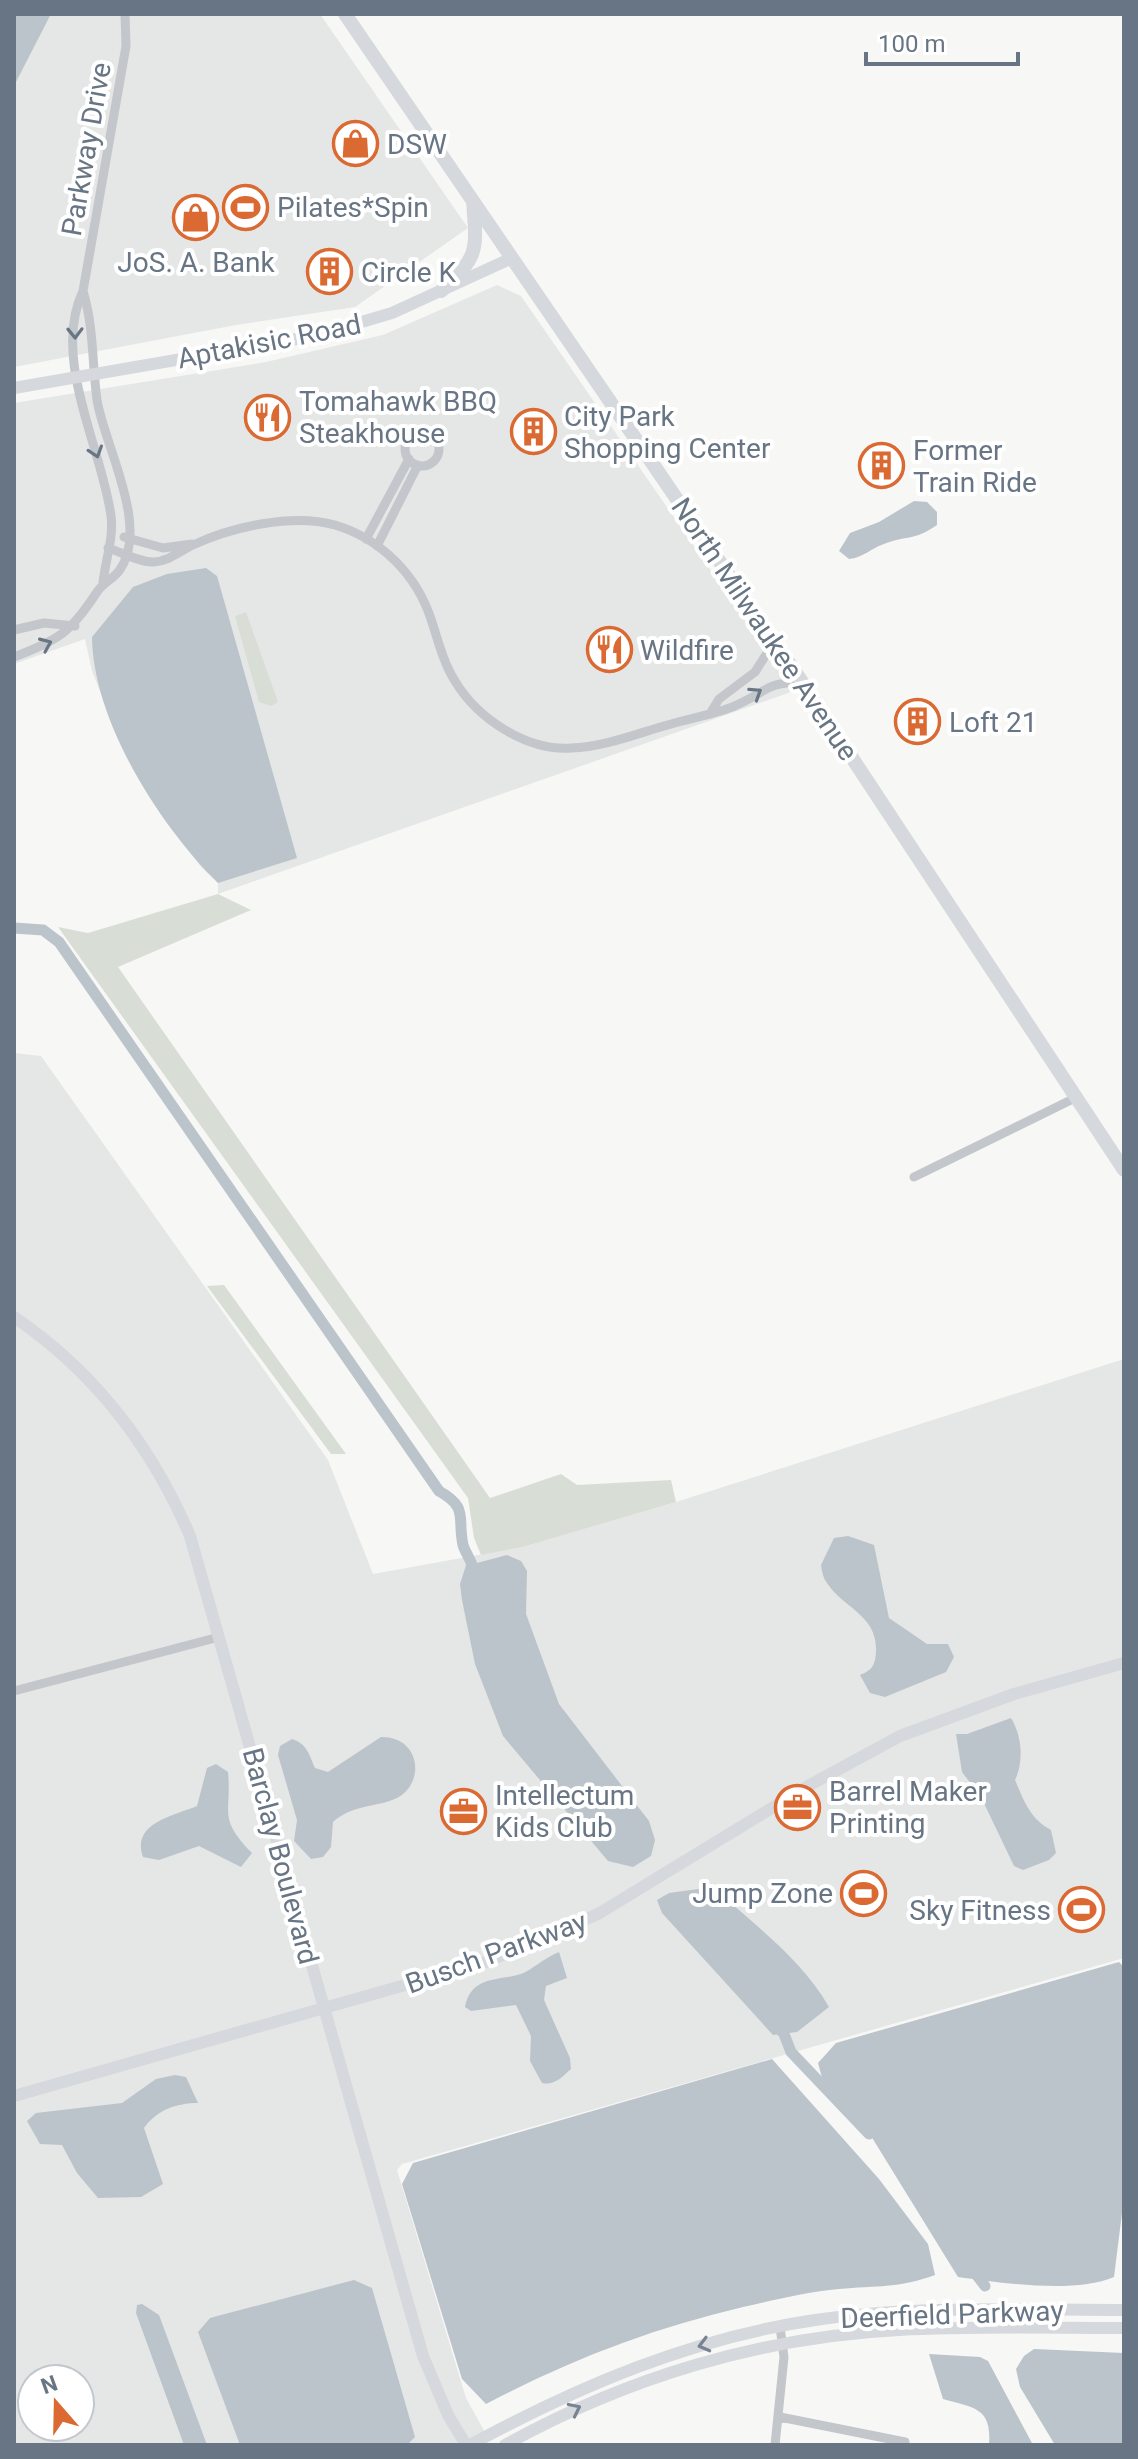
<svg xmlns="http://www.w3.org/2000/svg" width="1138" height="2459" viewBox="0 0 1138 2459" font-family="Roboto,sans-serif">
<style>
.built{fill:#e5e6e6;fill-rule:evenodd}
.green{fill:#d8ded6}
.water{fill:#bbc4ca}
.lines{fill:none;stroke-linecap:round;stroke-linejoin:round}
.canal{stroke:#bbc4ca;stroke-width:11}
.street{stroke:#c3c6ca;stroke-width:9}
.secondary{stroke:#d5d8dc;stroke-width:12}
.primary{stroke:#d5d8dc;stroke-width:14}
.oneway{stroke:#687584}
.oneway2{stroke:#788491}
.labels{text-anchor:middle;stroke-width:8;stroke-linejoin:round;paint-order:stroke}
.poi-label{font-size:28px;fill:#687584;stroke:#fff;text-anchor:start}
.street-label{font-size:28px;fill:#687584;stroke:#fff}
</style>
<rect width="100%" height="100%" fill="#f7f7f5"/>
<path class="built" d="M51,14H320L468,228L355,307L236,325L14,367V86Z
M497,285L521,296L794,691L218,894V883L200,866L149,795L121,745L92,671L85,639L14,664V403L266,362L383,335Z
M14,1053L41,1056L328,1460L373,1574L523,1547L676,1502L1124,1359V1958L402,2164L397,2170L466,2398L487,2436L462,2445H14ZM32,2379H80V2427H32Z"/>
<path class="green" d="M246,612L278,702L271,706L259,702L235,616Z
M218,894L251,910L118,967L490,1498L561,1474L577,1485L671,1480L676,1502L523,1547L481,1555L474,1538L468,1498L58,927L88,933Z
M224,1285L346,1454H331L207,1286Z"/>
<path class="water" d="M14,14H51L14,86Z
M914,501L927,502L937,512V525C914,541 907,535 884,544C871,548 863,558 849,559L839,551L850,533L879,522Z
M206,568L217,576L297,858L218,883C159,825 93,721 92,637L133,587L167,574Z
M848,1536L874,1545L889,1618L927,1644H948L954,1657L946,1672L885,1697L870,1693L860,1675C872,1670 875,1666 876,1652C878,1615 843,1608 827,1583C823,1578 822,1571 821,1565L834,1538Z
M507,1555L521,1561L527,1571L526,1614L559,1704L649,1821L655,1840L651,1856L633,1867L608,1861L503,1736L475,1664L462,1600L460,1584L469,1556L477,1563Z
M1011,1718C1022,1736 1024,1761 1015,1780C1024,1801 1030,1819 1051,1830L1056,1853L1049,1860L1023,1870L1014,1866L981,1797L962,1772L956,1734H967Z
M381,1737C392,1737 402,1740 409,1749C421,1765 415,1789 397,1798C375,1808 353,1804 333,1822L331,1847L323,1857L311,1859L294,1841L297,1820L278,1755L280,1746L292,1739C307,1744 309,1754 315,1768L328,1772Z
M216,1764L228,1772C232,1814 217,1817 252,1853L241,1867L199,1846L159,1860L143,1857C131,1823 173,1816 197,1806L207,1768Z
M713,1887C753,1924 802,1959 829,2007L797,2032L773,2035L662,1913L657,1900L669,1893Z
M559,1952L567,1978L546,1986L544,2000L570,2058L571,2069C562,2077 554,2086 542,2083L530,2061L531,2036L516,2005L471,2011L465,2007C471,1976 497,1981 521,1974C532,1970 544,1958 559,1952Z
M1119,1962L1124,1967V2197L1114,2277C1075,2294 1001,2283 958,2277L871,2136L824,2085L818,2063L836,2043Z
M772,2059L879,2179L928,2244L935,2275C896,2289 879,2285 839,2289C807,2292 774,2300 743,2307C653,2328 567,2361 486,2404L462,2379L402,2184L413,2163Z
M175,2075L186,2077L198,2103C176,2103 157,2110 144,2128L163,2184L141,2197L98,2198L77,2173L62,2145L40,2144L27,2121L36,2113L122,2103L156,2079Z
M354,2280L372,2288L415,2437L407,2445H240L198,2332L210,2318Z
M142,2304L159,2315L207,2445H184L136,2313L137,2305Z
M1034,2349L1124,2353V2445H1055L1020,2387L1016,2369L1024,2356Z
M929,2354L980,2357L988,2361L1033,2445H989C992,2407 974,2408 943,2399Z"/>
<g class="lines">
<path class="canal" d="M14,928L43,930L59,942L439,1491C469,1508 457,1517 463,1545C465,1552 471,1560 473,1568
M775,2023L784,2034L791,2052L869,2134
M972,2269L985,2286"/>
<path class="street" d="M405 449a17 17 0 1 1 34 0a17 17 0 1 1-34 0Z
M124,537L163,548L192,544
M366,539L409,459
M377,546L418,465
M108,548C122,552 140,563 154,562C169,561 180,551 193,545C232,527 292,513 335,525C381,539 416,574 431,619C438,640 443,662 455,681C477,718 526,751 571,748C605,747 638,733 671,724C693,717 720,714 741,703C770,689 766,683 802,682
M103,583C105,561 114,538 111,516C102,448 51,358 83,291L126,46L125,14
M14,630L44,623L75,626
M14,657C59,640 71,632 97,592C103,583 113,579 119,571C151,527 104,445 97,400C92,364 94,327 83,291
M711,712L719,699L755,672L774,642
M914,1177L1077,1097
M14,1691L219,1637
M780,2417L905,2442V2445
M775,2445L784,2357L780,2327"/>
<path class="secondary" d="M14,388L314,336L392,313L512,258
M14,1317C95,1372 152,1447 190,1536L423,2356L448,2415L466,2445
M14,2096L486,1962L598,1914L808,1786L900,1736L1014,1694L1124,1663
M470,2445C579,2386 692,2338 815,2320C917,2305 1022,2310 1124,2310
M505,2445C626,2378 760,2337 899,2330C974,2326 1049,2328 1124,2328"/>
<path class="primary" d="M345,14L802,682L1124,1170
M441,291C479,256 477,252 473,201"/>
</g>
<defs><path id="oneway-chevron" d="M-2-3.5L2.5 0L-2 3.5" fill="none" stroke-width="1.6" stroke-linecap="round" stroke-linejoin="round" transform="scale(2)"/></defs>
<g class="oneway">
<use href="#oneway-chevron" transform="translate(75 333) rotate(89)"/>
<use href="#oneway-chevron" transform="translate(96 452) rotate(72)"/>
<use href="#oneway-chevron" transform="translate(46 644) rotate(-23)"/>
<use href="#oneway-chevron" transform="translate(756 693) rotate(-33)"/>
</g>
<g class="oneway2">
<use href="#oneway-chevron" transform="translate(704 2345) rotate(165)"/>
<use href="#oneway-chevron" transform="translate(575 2409) rotate(-26)"/>
</g>
<defs>
<symbol id="shop-ring" viewBox="-11 -11 22 22"><circle r="9.5" fill="#fff" stroke="#da6932" stroke-width="1.5"/><path d="M-5-2.5h2.3a2.7 3.5 0 0 1 5.4 0H5L5.5 6h-11ZM-1.5-2.5h3a1.5 2.3 0 0 0-3 0Z" fill="#da6932"/></symbol>
<symbol id="stadium-ring" viewBox="-11 -11 22 22"><circle r="9.5" fill="#fff" stroke="#da6932" stroke-width="1.5"/><path d="M0-5a6.5 5 0 1 0 0 10a6.5 5 0 1 0 0-10ZM-3.5-1.8h7v3.6h-7Z" fill="#da6932"/></symbol>
<symbol id="building-ring" viewBox="-11 -11 22 22"><circle r="9.5" fill="#fff" stroke="#da6932" stroke-width="1.5"/><path d="M-4-6H4V6H1V3H-1V6H-4ZM-2.5-4.3h1.7v1.8h-1.7ZM.8-4.3h1.7v1.8H.8ZM-2.5-1h1.7V.8h-1.7ZM.8-1h1.7V.8H.8Z" fill="#da6932"/></symbol>
<symbol id="restaurant-ring" viewBox="-11 -11 22 22"><circle r="9.5" fill="#fff" stroke="#da6932" stroke-width="1.5"/><path d="M-5-6h1v4h1v-4h1v4h1v-4h1v5L-1.5 .5V6h-2V.5L-5-1ZM5-6V6H3V1.5H1.5Q1.5-4 5-6Z" fill="#da6932"/></symbol>
<symbol id="office-ring" viewBox="-11 -11 22 22"><circle r="9.5" fill="#fff" stroke="#da6932" stroke-width="1.5"/><path d="M-6-3h4V-5.5h4V-3h4V5H-6ZM-1-4.5V-3h2v-1.5ZM-6 0V1H6V0Z" fill="#da6932"/></symbol>
</defs>
<g fill-rule="evenodd">
<use href="#shop-ring" x="330" y="118" width="51" height="51"/>
<use href="#stadium-ring" x="220" y="182" width="51" height="51"/>
<use href="#shop-ring" x="170" y="192" width="51" height="51"/>
<use href="#building-ring" x="304" y="246" width="51" height="51"/>
<use href="#restaurant-ring" x="242" y="392" width="51" height="51"/>
<use href="#building-ring" x="508" y="406" width="51" height="51"/>
<use href="#building-ring" x="856" y="440" width="51" height="51"/>
<use href="#restaurant-ring" x="584" y="624" width="51" height="51"/>
<use href="#building-ring" x="892" y="696" width="51" height="51"/>
<use href="#office-ring" x="772" y="1782" width="51" height="51"/>
<use href="#office-ring" x="438" y="1786" width="51" height="51"/>
<use href="#stadium-ring" x="838" y="1868" width="51" height="51"/>
<use href="#stadium-ring" x="1056" y="1884" width="51" height="51"/>
</g>
<g class="labels">
<g class="poi-label">
<text x="387" y="154">DSW</text>
<text x="277" y="217">Pilates*Spin</text>
<text x="196" y="272" text-anchor="middle">JoS. A. Bank</text>
<text x="361" y="282">Circle K</text>
<text x="299" y="411">Tomahawk BBQ<tspan x="299" dy="32">Steakhouse</tspan></text>
<text x="564" y="426">City Park<tspan x="564" dy="32">Shopping Center</tspan></text>
<text x="913" y="460">Former<tspan x="913" dy="32">Train Ride</tspan></text>
<text x="640" y="660">Wildfire</text>
<text x="949" y="732">Loft 21</text>
<text x="829" y="1801">Barrel Maker<tspan x="829" dy="32">Printing</tspan></text>
<text x="495" y="1805">Intellectum<tspan x="495" dy="32">Kids Club</tspan></text>
<text x="833" y="1903" text-anchor="end">Jump Zone</text>
<text x="1051" y="1920" text-anchor="end">Sky Fitness</text>
</g>
<g class="street-label">
<text transform="translate(86 149) rotate(-80)" y="10">Parkway Drive</text>
<text transform="translate(269 341) rotate(-11)" y="10">Aptakisic Road</text>
<text transform="translate(765 629) rotate(56)" y="10">North Milwaukee Avenue</text>
<text transform="translate(281 1856) rotate(75)" y="10">Barclay Boulevard</text>
<text transform="translate(496 1952) rotate(-20)" y="10">Busch Parkway</text>
<text transform="translate(952 2314) rotate(-2)" y="10">Deerfield Parkway</text>
</g>
</g>
<rect width="1138" height="2459" fill="none" stroke="#687584" stroke-width="32"/>
<g transform="translate(56 2403) rotate(340)"><circle r="38" fill="#ffffff" stroke="#c3c8ce" stroke-width="2"/>
<path d="M0-6L14 30L0 20L-14 30Z" fill="#da6932"/>
<text y="-12" font-size="22" font-weight="bold" text-anchor="middle" fill="#687584">N</text>
</g>
<path d="M866 52v12h152v-12" fill="none" stroke="#687584" stroke-width="4"/>
<text x="878" y="52" font-size="24" fill="#687584" stroke="#ffffff" stroke-width="6" paint-order="stroke">100 m</text>
</svg>
